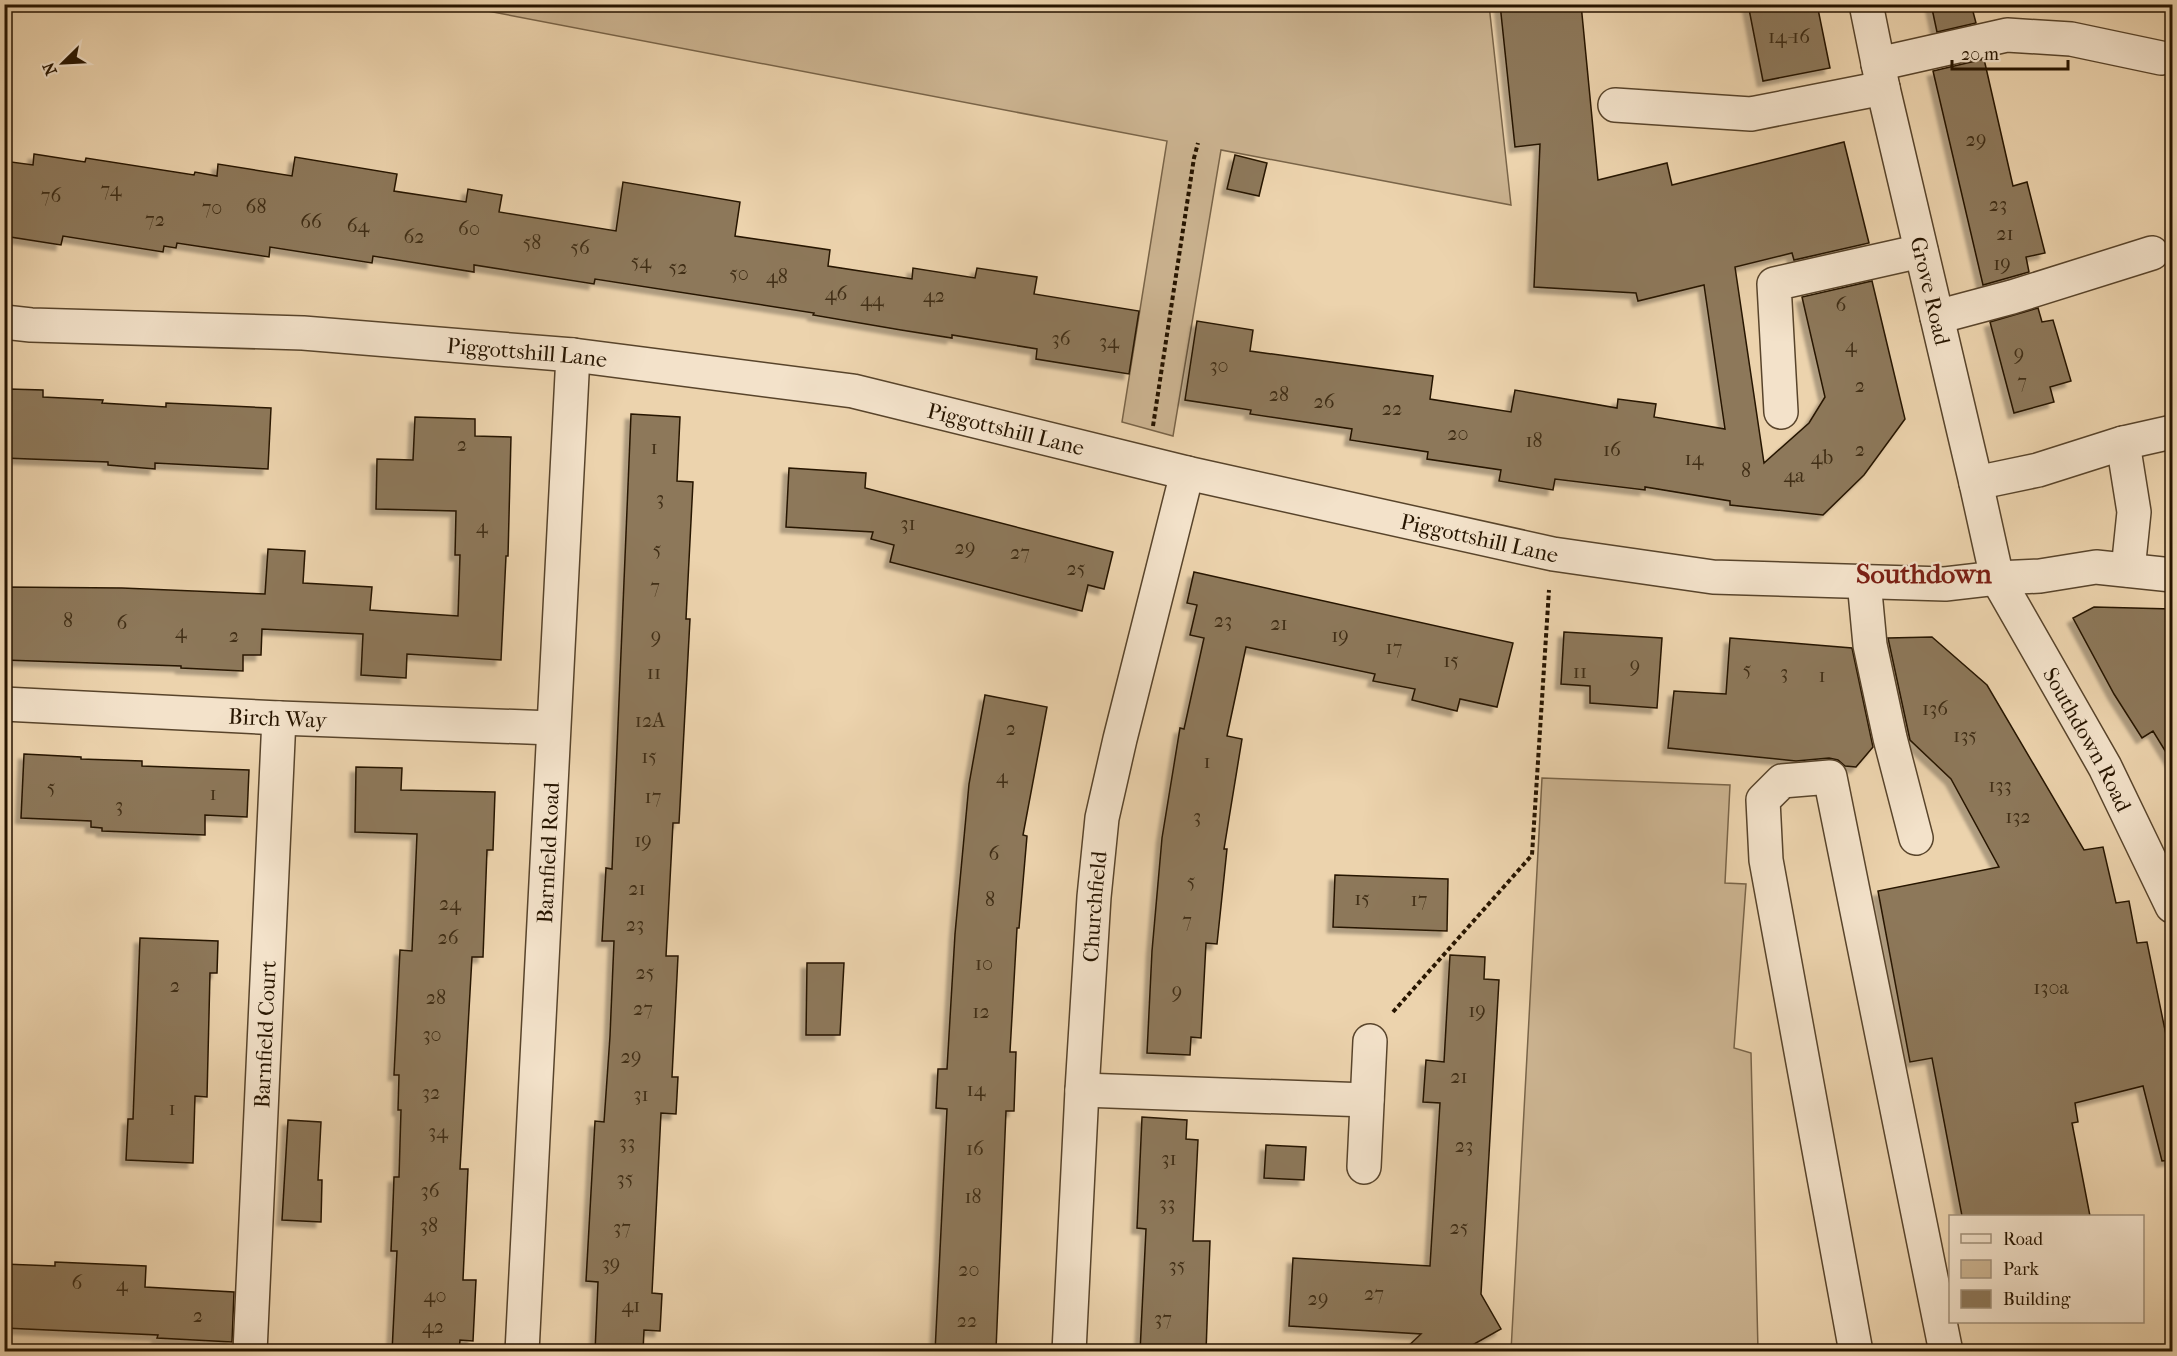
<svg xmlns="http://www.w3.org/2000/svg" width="2177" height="1356" viewBox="0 0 2177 1356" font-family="'IM FELL French Canon',serif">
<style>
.green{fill:#cbb390;stroke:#796448;stroke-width:1.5}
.building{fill:#8d785a;stroke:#271500;stroke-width:1.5;filter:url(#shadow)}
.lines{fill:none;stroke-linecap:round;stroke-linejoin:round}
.minor-casing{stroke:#58442b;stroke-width:36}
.path{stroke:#271500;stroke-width:4;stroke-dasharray:4.5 3;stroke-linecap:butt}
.minor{stroke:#f3e2ca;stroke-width:33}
.labels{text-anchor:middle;stroke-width:4.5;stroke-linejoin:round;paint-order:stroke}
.number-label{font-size:20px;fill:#402e16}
.street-label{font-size:22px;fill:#271500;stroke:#f3e2ca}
.district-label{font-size:28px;font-weight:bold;fill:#7a1f14;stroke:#f3e2ca}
</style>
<defs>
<filter id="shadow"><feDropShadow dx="-5.5" dy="5.5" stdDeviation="1.5" flood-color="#0004"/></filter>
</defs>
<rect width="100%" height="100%" fill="#ecd3ad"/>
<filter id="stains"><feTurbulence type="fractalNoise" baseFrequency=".00333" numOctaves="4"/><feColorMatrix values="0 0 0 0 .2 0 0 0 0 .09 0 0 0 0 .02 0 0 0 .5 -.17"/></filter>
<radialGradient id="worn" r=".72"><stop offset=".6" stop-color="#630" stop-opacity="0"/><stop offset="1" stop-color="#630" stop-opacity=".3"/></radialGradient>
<path class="green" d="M456,5H1489L1511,205L1221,150L1173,436L1122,422L1167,141Z
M1542,778L1730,785L1725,883L1746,884L1734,1048L1751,1053L1758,1351H1511Z"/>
<path class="building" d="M1500,4H1581L1598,180L1667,163L1672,185L1844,142L1869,243L1794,260L1792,253L1735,267L1764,463L1809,423L1825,397L1802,297L1872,281L1905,419L1864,475L1823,515L1730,505V501L1645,487V490L1555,479L1553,490L1499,481L1501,470L1427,459L1428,452L1350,440L1352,429L1250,414L1251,410L1185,400L1197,321L1253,330L1250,351L1433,376L1430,399L1511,412L1515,390L1617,408L1618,399L1656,404L1654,417L1725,429L1704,285L1638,301L1636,293L1534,287L1540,144L1515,147Z
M1748,4H1817L1830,68L1763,81Z
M1931,4H1971L1976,23L1937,32Z
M1984,59L2013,186L2027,182L2045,253L2026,257L2029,272L1983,285L1933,71Z
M34,154L85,162L86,158L194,175L195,172L217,176L218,164L292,176L295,157L397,174L394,191L466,202L468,189L502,195L499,212L616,231L623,182L740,202L735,236L830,250L828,266L912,279L913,268L975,278L977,268L1037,277L1034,294L1139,311L1129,374L1036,359L1037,349L952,335V338L901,330L813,315L814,313L595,279L594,284L474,265V272L373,256L372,263L270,247L269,257L177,243L176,248L164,246L163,252L63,236L61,245L4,236V161L33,165Z
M1235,155L1267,163L1259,196L1227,189Z
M2038,308L2042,322L2053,320L2071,381L2050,387L2054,402L2014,413L1990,322Z
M9,389L43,390V397L103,400L102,403L166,407V403L271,408L268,469L155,463V469L108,465V462L4,458V402H8Z
M631,414L680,417L677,481L693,482L686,619H690L680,805L679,823H673L666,956H678L672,1077H678L676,1114L661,1113L652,1293L662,1294L660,1331L644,1330L643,1352H595L598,1282L586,1281L595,1121L604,1122L610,1036L614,941H602L606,868L612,869L614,820Z
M415,417L475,419V436L511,437L508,556H506L501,660L407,654L406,678L361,675L363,634L262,629L261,655H243V671L181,668V666L4,660V587L122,588L265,594L268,549L305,551L303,583L372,587L370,610L458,616L460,555H455L456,511L376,509L377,459L413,460Z
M789,468L866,473L865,488L1113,552L1104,589L1088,585L1082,611L890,562L894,545L871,539L873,532L786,527Z
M1194,572L1513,643L1497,707L1460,699L1457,711L1412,700L1415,689L1373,681L1375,674L1246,647L1227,736L1242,739L1224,849H1227L1217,944L1206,943L1201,1038L1191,1037L1190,1055L1147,1053L1152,951L1162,838L1180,728L1184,729L1204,638L1190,635L1197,605L1187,603Z
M2094,607L2172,609V762L2153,731L2142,738L2114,694L2073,618Z
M1564,632L1662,638L1657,708L1590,703V686L1561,684Z
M1932,637L1987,685L2084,850L2103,847L2116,903L2129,901L2137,943L2147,942L2166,1035L2167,1034L2172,1056V1160L2162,1161L2143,1086L2075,1103L2078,1122L2072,1123L2090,1216H1962L1932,1058L1910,1062L1878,891L1999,867L1951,779L1910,740L1888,638Z
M1730,638L1852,648L1873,747L1856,767L1845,766L1838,760L1829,758L1796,761L1668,748L1674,691L1726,694Z
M985,695L1047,707L1023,835L1027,836L1019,928H1017L1010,1052H1016L1014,1111H1006L996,1350L935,1352L947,1109L936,1108L938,1069H947L955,934L969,784Z
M24,754L81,757V759L142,761V766L249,770L247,817L205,815V835L102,831V828L91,827V821L21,818Z
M356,767L402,768L401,790L495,792L493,850H487L483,957H472L460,1169H468L463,1280H476L473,1341L460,1340L459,1352H392L397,1251H391L393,1204L394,1177H399L401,1110H398L399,1075H394L400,950L412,951L417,834L355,832Z
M1335,875L1448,879L1447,931L1333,927Z
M140,938L218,941L217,973H210L207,1097L195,1096L193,1163L126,1160L128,1119H133Z
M1450,955L1485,957L1484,979L1499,980L1481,1294L1501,1329L1460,1352H1402L1421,1334L1289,1326L1293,1258L1430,1266L1440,1103L1423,1102L1426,1060L1444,1062Z
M807,963H844L840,1035H806Z
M1142,1117L1187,1120L1186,1139L1198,1140L1193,1241H1210L1206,1352H1140L1146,1229L1137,1228Z
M288,1120L321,1122L318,1180H322L321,1222L282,1220Z
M1266,1145L1306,1147L1304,1180L1264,1178Z
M55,1262L146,1266L145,1287L234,1292L232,1342L157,1338L158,1335L4,1328V1264L55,1266Z"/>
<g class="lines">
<defs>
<g id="minor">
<path id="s1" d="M1866,4L1883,88L1976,483L1997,578L2105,767L2172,906"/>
<path d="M1878,64L2007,35L2071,39L2161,58"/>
<path d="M1615,105L1751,114L1883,88"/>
<path d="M1937,317L2012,297L2152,253"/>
<path id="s2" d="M4,322L31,325L303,333L573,355L853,391L1187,473L1553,554L1713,577L1945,584L1997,578L2040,576L2096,567L2172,575"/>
<path d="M1781,412L1774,284L1921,251"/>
<path d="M2123,443L2134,512L2128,570"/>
<path d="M1976,483L2038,470L2123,443L2172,432"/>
<path d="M1864,581L1870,645L1890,738L1916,838"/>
<path id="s3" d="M4,704L279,718L553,728"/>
<path d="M1082,1090L1367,1100"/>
<path d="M1364,1167L1370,1041"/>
<path id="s4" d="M250,1352L279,718"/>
<path id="s5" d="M522,1352L573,355"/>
<path id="s6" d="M1069,1352L1082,1090L1094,897L1102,818L1120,739L1187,473"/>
<path d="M1856,1352L1766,860L1763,800L1782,781L1830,777L1946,1352"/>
</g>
</defs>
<use href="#minor" class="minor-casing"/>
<path class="path" d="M1153,426L1194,158L1198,143
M1393,1012L1532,855L1549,590"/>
<use href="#minor" class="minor"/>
</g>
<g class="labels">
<g class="number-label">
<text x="1789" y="43">14-16</text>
<text x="1976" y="146">29</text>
<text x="111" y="196">74</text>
<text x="51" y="202">76</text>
<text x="1998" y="211">23</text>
<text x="256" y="213">68</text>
<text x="212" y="214">70</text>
<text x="155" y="226">72</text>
<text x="311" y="228">66</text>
<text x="358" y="232">64</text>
<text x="469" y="235">60</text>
<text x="2005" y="240">21</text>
<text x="414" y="243">62</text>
<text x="532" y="249">58</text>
<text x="580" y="254">56</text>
<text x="641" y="268">54</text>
<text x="2002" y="270">19</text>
<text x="678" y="274">52</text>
<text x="739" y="280">50</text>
<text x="777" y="283">48</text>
<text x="836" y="300">46</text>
<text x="934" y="302">42</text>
<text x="872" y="306">44</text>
<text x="1841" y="311">6</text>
<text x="1061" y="345">36</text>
<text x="1109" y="348">34</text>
<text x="1851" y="352">4</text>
<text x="2019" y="360">9</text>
<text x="1219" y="372">30</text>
<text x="2022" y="388">7</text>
<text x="1860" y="392">2</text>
<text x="1279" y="401">28</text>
<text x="1324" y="408">26</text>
<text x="1392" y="415">22</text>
<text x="1458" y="440">20</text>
<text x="1534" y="447">18</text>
<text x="462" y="451">2</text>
<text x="654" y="454">1</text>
<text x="1612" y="456">16</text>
<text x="1860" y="456">2</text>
<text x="1822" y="464">4b</text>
<text x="1694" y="465">14</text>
<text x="1746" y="477">8</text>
<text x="1794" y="482">4a</text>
<text x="660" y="505">3</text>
<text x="908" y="530">31</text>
<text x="482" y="533">4</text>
<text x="965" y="554">29</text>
<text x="657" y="556">5</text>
<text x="1020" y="559">27</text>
<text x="1076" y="575">25</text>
<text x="655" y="593">7</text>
<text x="68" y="627">8</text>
<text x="1223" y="627">23</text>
<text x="122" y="629">6</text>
<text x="1279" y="630">21</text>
<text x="181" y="638">4</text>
<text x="234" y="642">2</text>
<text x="1340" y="642">19</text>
<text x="656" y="643">9</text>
<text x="1394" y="654">17</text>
<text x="1451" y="667">15</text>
<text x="1635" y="672">9</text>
<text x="1747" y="676">5</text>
<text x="1580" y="678">11</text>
<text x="654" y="679">11</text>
<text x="1784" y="679">3</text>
<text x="1822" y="682">1</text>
<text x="1935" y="715">136</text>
<text x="650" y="727">12A</text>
<text x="1011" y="735">2</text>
<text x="1965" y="742">135</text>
<text x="649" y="763">15</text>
<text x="1207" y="768">1</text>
<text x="1002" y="783">4</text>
<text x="2000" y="792">133</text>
<text x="51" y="794">5</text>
<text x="213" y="800">1</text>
<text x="653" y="803">17</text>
<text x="119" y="812">3</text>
<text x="1197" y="823">3</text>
<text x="2018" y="823">132</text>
<text x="643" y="847">19</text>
<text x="994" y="860">6</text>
<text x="1191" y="888">5</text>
<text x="637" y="895">21</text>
<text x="1362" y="905">15</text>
<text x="990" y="906">8</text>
<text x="1419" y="906">17</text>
<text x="450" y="910">24</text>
<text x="1187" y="927">7</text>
<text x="635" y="931">23</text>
<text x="448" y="944">26</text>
<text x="984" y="970">10</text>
<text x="645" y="979">25</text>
<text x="175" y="992">2</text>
<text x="2051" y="994">130a</text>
<text x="1177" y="998">9</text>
<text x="436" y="1004">28</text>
<text x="643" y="1015">27</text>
<text x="1477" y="1017">19</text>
<text x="981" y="1018">12</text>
<text x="432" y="1041">30</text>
<text x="631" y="1063">29</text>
<text x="1459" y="1083">21</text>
<text x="976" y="1096">14</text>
<text x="431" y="1099">32</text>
<text x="641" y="1101">31</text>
<text x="172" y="1115">1</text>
<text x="438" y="1138">34</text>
<text x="627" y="1149">33</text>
<text x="1464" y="1152">23</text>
<text x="975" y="1155">16</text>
<text x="1169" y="1165">31</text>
<text x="625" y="1185">35</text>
<text x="430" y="1197">36</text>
<text x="973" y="1203">18</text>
<text x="1167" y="1210">33</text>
<text x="429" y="1232">38</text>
<text x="622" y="1234">37</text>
<text x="1459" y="1234">25</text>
<text x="611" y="1270">39</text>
<text x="1177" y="1272">35</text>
<text x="969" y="1276">20</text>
<text x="77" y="1289">6</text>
<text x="122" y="1291">4</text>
<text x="1374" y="1300">27</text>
<text x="435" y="1302">40</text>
<text x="1318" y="1305">29</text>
<text x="631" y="1312">41</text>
<text x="198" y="1322">2</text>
<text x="1163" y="1325">37</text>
<text x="967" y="1327">22</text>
<text x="433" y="1333">42</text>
</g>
<g class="street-label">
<text dy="8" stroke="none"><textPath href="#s1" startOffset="294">Grove Road</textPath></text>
<text dy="8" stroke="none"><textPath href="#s2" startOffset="524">Piggottshill Lane</textPath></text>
<text dy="8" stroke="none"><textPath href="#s2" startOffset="1010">Piggottshill Lane</textPath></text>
<text dy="8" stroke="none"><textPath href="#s2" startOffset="1496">Piggottshill Lane</textPath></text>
<text dy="8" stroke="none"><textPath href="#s3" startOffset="274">Birch Way</textPath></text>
<text dy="8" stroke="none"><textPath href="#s1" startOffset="774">Southdown Road</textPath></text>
<text dy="8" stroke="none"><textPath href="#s5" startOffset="500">Barnfield Road</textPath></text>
<text dy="8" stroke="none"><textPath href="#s6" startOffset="446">Churchfield</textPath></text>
<text dy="8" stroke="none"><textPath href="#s4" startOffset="318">Barnfield Court</textPath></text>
</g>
<g class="district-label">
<text x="1924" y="583">Southdown</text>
</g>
</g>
<rect width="2177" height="1356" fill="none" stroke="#ecd3ad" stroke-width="24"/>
<rect x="6" y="6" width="2165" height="1344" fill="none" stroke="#271500" stroke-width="3"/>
<rect x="12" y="12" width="2153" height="1332" fill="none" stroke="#271500" stroke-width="1.5"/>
<rect x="1949" y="1215" width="195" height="108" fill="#f3e2ca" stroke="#a19079" stroke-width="1.5"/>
<rect x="1961" y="1234" width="30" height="9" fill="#f3e2ca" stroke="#a19079" stroke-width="1.5"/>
<text x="2003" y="1245" font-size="18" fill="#271500">Road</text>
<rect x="1961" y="1260" width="30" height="18" fill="#cbb390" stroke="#a19079" stroke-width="1.5"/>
<text x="2003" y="1275" font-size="18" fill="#271500">Park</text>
<rect x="1961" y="1290" width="30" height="18" fill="#8d785a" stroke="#a19079" stroke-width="1.5"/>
<text x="2003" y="1305" font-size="18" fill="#271500">Building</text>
<g transform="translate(63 63) rotate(246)" stroke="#f3e2ca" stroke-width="4.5" paint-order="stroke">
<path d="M0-4.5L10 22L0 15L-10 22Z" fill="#271500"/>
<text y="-9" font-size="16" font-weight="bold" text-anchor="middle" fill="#271500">N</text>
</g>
<path d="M1952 60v9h116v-9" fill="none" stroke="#271500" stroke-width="3"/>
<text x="1961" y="60" font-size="18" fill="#271500" stroke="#f3e2ca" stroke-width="4.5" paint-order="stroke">20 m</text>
<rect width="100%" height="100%" filter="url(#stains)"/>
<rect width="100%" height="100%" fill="url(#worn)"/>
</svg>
